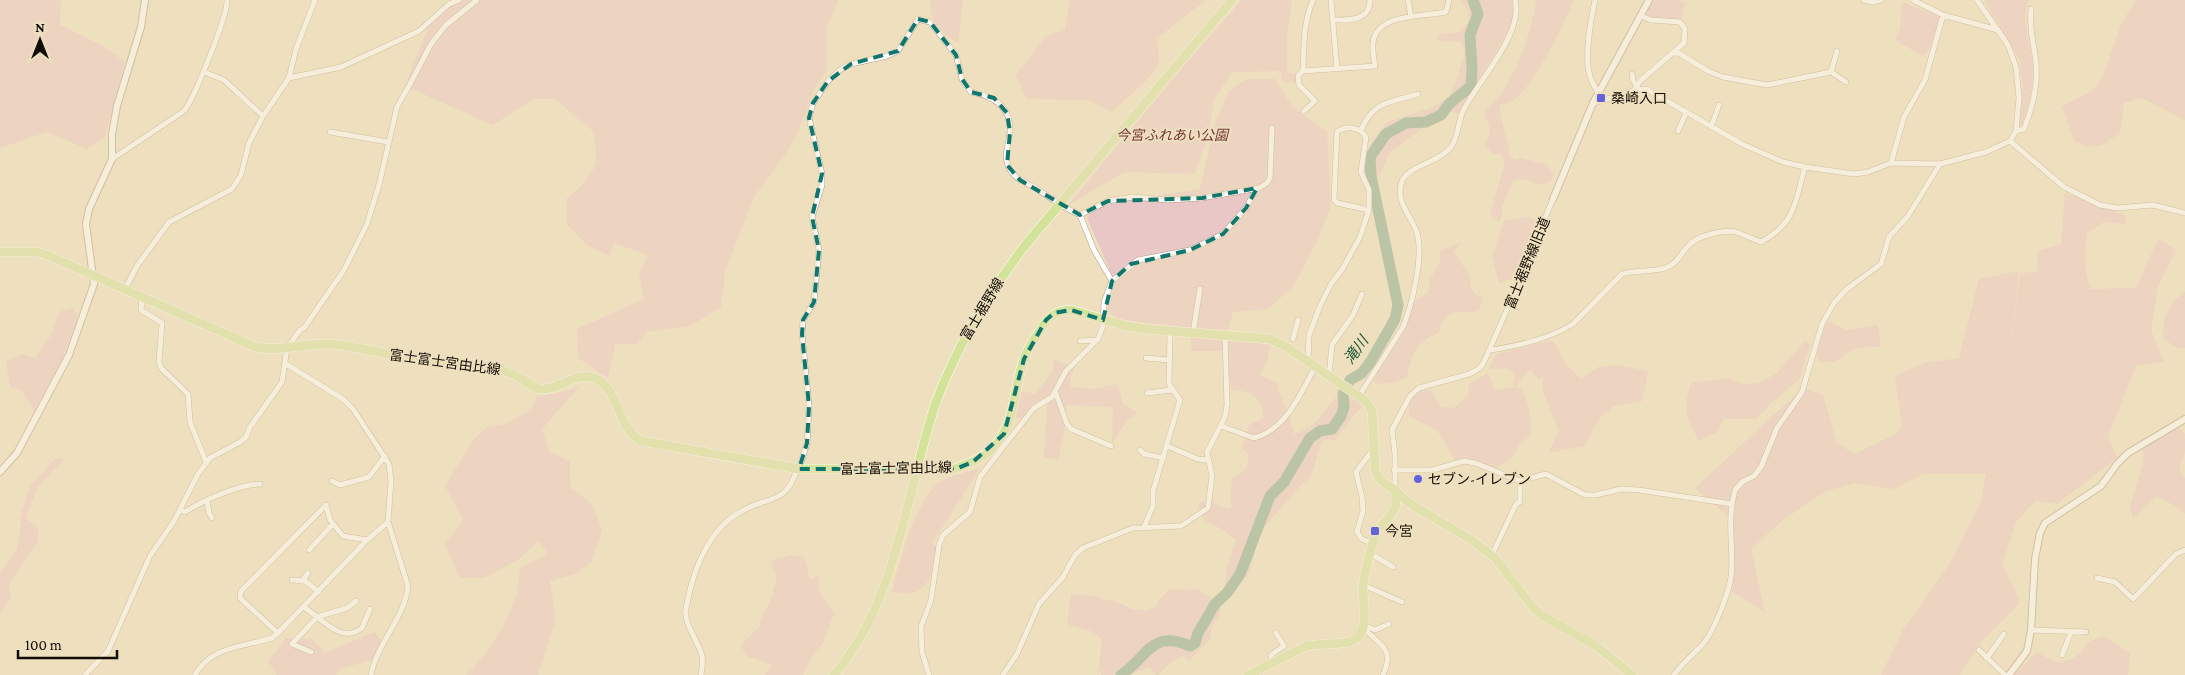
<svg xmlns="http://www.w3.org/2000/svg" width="2185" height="675" viewBox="0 0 2185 675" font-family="'Crimson Pro','Noto Sans JP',serif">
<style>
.green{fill:#e8c7c6}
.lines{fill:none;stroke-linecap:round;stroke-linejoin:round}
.river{stroke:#7ea489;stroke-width:11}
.minor-casing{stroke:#aa9c7d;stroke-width:6}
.tertiary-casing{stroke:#aa9c7d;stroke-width:8}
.primary-casing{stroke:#fff;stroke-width:10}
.minor{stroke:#fff;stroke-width:5}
.tertiary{stroke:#fff;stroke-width:6}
.primary{stroke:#d3e39a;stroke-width:9}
.marked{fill:none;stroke:#0f766e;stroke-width:4;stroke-dasharray:10 6;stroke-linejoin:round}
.poi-dot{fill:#6363dc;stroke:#eedfbe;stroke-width:2}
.labels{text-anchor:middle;stroke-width:4;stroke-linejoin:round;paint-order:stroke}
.poi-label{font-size:14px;fill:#110c03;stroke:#eedfbe;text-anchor:start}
.park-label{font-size:14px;font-style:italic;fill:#733637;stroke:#eedfbe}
.street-label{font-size:14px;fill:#110c03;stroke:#eedfbe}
.water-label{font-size:15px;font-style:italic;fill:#1b5935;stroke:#eedfbe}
</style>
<rect width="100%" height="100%" fill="#eedfbe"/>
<path class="green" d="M0,0H61L60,25L103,46L125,62L105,137L87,149L47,132L0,148Z
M458,0H838L827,28V70L815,88L796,137L775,169L753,198L725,272L721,307L690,326L647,332L637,344H615L608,378L578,358L577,329L644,299L639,273L648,255L614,243L610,256L587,245L566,223L567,198C574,194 579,188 584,182C601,164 596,154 593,131L555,99H534L493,125L405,86L430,23Z
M930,0H963L958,43C939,30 931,24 930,0Z
M1070,0H1206L1156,39C1158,47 1161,59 1157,67C1151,78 1122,103 1111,112L1089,100L1027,99L1016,75L1045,37L1065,30Z
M1242,0H1292L1287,36V73L1298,74L1297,82L1286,83L1281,78V71L1232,72L1214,100L1208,137L1195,174L1124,172L1068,205L1186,63Z
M1461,0H1513L1516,18L1458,114L1448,110L1390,152L1380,175L1369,177L1364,172L1370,145L1387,122L1431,108L1449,97L1456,82L1465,51L1461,42L1438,41V34L1459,32L1468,23L1469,12Z
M1536,0H1574C1563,26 1533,89 1510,103C1507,104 1502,104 1499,105C1501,123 1508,139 1510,157L1515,160L1520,158L1546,164L1554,174L1551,181L1542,185L1525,179L1513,181L1502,206V216L1499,222L1490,215L1505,162L1501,154L1494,155L1485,145C1491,137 1492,125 1484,117L1486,110C1510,93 1533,32 1536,0Z
M1654,0H1679L1685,3L1681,21L1645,16Z
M1984,0H2029C2019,18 2031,45 2033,65C2034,84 2028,107 2022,125L2020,124L2023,86L2020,61Z
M2136,0H2185V120L2142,98L2124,103L2120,132C2101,148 2097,150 2074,141L2062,106L2094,90L2105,71L2121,24Z
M1902,2L1941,17L1928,52L1923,56L1895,40L1900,28Z
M1246,79H1275L1292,106L1327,132L1331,206L1318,239L1293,287L1267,309L1233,312L1228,330L1193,328L1198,326L1192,328L1117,319L1106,310L1115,282L1087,218L1092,211L1117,202L1200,189L1215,123L1229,91Z
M2065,193L2125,215L2126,224L2104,222L2087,233C2084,254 2084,269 2090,289L2136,288L2158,239L2176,250L2158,286L2151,330L2164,362L2136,366L2108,437L2117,458L2057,504L2035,501L2016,522L2002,565L2015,589L2019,604L1982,641L1960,675H1881L1904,628L1949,565L1981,501L1986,474H1923L1893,489L1855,483L1826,491L1783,520L1751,549L1765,612L1732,592L1730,518L1695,488L1803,388L1823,395L1836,442L1854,454L1896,434L1902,424L1895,376L1924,363L1959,358L1979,279L2019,271L2007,381L2020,273L2037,272L2038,251L2061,244Z
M1528,217L1540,223L1515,278L1499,283L1492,257L1504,221Z
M1461,242L1454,252L1470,276V286L1475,294L1483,297L1479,311C1457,314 1446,307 1439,332C1415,344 1412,353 1407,378L1395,382L1375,384V379L1379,367L1413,302L1428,293L1431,277L1440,263V251Z
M2185,292V348H2178L2163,339L2164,318L2175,300Z
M73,308L78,318L62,359L34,411L22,391L10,387L6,362L21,354L35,358L51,335L59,312Z
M1828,321L1846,330L1878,325L1881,347C1860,347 1852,347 1836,362H1818L1817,348Z
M1190,336L1224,338V351H1192Z
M1553,340L1565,363L1581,379L1598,367L1617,365L1648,371L1642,401L1614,406L1600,418L1584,446L1548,453L1559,431L1542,389L1544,375L1540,381L1530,370L1515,387L1522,389C1529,405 1533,418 1530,436L1520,444L1513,456L1497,468L1456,461L1437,430L1409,416V401L1421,391L1431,390L1441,407L1454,408L1468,396L1469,384L1488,373L1495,390L1514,387L1515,375L1507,368L1488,370L1496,354Z
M1229,341H1251L1270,345L1267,360L1260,375L1279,384L1277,388L1290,419L1294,434C1317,428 1325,409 1340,393L1355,398L1363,406L1353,416L1335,440H1322L1311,477L1303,483L1260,532L1250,571L1234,593L1221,605L1220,613L1211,628L1210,639L1189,661L1182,655L1168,665L1158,675H1156L1150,667L1128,675H1101L1104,667L1098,675L1102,639L1093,632L1067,624L1071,594L1093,596L1119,603L1132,609L1147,611L1156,607L1159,600L1170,589L1188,590L1197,588L1212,599L1224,590L1227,566L1236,540C1231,536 1226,531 1220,528C1207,523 1198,518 1199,502C1213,499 1218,507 1230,509L1232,506L1230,497L1232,479L1246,469L1249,456L1242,448L1249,425L1263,418C1264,398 1250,390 1232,390L1229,377Z
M1805,341L1810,345L1799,380L1771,403L1757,419H1724L1716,433L1698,441C1696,433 1691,427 1688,419C1683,408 1688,394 1691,383L1727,378L1745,385L1760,382L1776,374Z
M1054,360L1075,367L1070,379L1071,387L1093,389L1118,384L1123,404L1138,413L1128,420L1112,443L1113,407L1066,405L1065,429L1058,459L1044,458L1047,404L1035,410L1028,419L1015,417L1020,391L1036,394L1053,370Z
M579,387L542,429L549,451L570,462V487L592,504L602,530L592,562L575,574L550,581L556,618L538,675H466C485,659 510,619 516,595C518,586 519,577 520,568L548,554L539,541L519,559L484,578H460L445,545L463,519L445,486L474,439L487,427L505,424L531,410L537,396L555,394Z
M2176,424L2185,434V453L2179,470L2185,478V514L2172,504L2156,497L2133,518L2130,507L2143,464V447Z
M55,459H65L39,485L25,518L38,528V542L9,584L11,598L0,613V573L17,550L21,528L20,519L29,488Z
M980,468L933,542L940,553C935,567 929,589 913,593C908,595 898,592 892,592C897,567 918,495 940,482C951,475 967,472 980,468Z
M794,555L804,557L810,579L819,576V591L834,613L823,643L814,653L803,675H765L772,664L746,656L741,645L759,627L763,614L770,602L777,577L771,562L775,559Z
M374,632L381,639L375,659L339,669L336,675H277L268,661L286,638L312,639L325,653Z
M2103,636L2130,653L2128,675H2014L2037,652C2042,655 2050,660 2055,661C2070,664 2082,654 2088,642Z"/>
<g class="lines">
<path class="river" d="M1121,675C1148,657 1151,629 1190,646L1195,643L1198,633L1215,604L1227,593L1240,574L1270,496L1284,482L1310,438L1320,431L1332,429L1341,416L1344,407L1343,394L1350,380L1362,373L1371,361L1395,319L1398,305L1371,176L1370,157L1386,134L1406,123L1426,122L1441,115L1449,104L1471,86L1472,69L1470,35L1478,14L1473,0"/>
<defs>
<path id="minor" d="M1331,0L1337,69
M1408,0L1411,17
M1595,0C1591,20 1583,60 1591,79C1593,84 1596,89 1598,93
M1864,0L1873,2L1881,0
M1913,0L1943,15L1998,30
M1333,20C1349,20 1370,21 1370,0
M1675,51L1708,71L1723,77L1767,85L1831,72L1846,82
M1303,71L1375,66C1374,59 1372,50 1373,43C1376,13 1423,17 1446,12L1449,0
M204,72L224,80L263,116
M1831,72L1837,51
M1632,74L1633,80L1636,85
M289,78L341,67L419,31L449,4L459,0
M1635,89L1640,81L1684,43L1685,29L1680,22L1651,20L1641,16
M1593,103C1612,100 1627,89 1646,89L1742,144L1783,162L1805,167L1854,174L1868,172L1891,163L1940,164L1986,152L2010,141L2016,131L2019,98L2016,67L2008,45L1977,0
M1304,111L1315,101L1299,85L1298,76L1303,71C1304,46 1303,23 1313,0
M1711,127L1719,105
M1361,130C1374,100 1390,103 1418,94
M1678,131L1686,113
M2016,131L2024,129C2032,109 2038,85 2036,64C2034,42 2029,32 2031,9
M330,132L388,142
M2010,141L2064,187L2100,205L2117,208L2153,205L2185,213
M112,159L184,111C194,99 228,15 227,0
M1891,163L1904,117L1925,80L1943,15
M1080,215L1108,201L1133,197L1168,200L1202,198L1259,188L1267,183L1270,178L1272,128
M1112,281L1138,260L1190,250L1223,234L1246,208L1257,188
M125,289L137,266L169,222L232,189L241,175L249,143L263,116L289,78L296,49L315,0
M142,298L141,310L162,323L159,361L161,368L188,394L190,422L206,462
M1193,333L1200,289
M1293,339L1298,320
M1080,341L1097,340
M1490,350C1518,346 1549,339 1573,324L1622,274C1637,269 1653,273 1668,267C1678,263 1681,253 1689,245C1698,236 1723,229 1736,232C1744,235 1753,239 1761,242C1796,223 1795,202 1805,167
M1146,358L1169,360
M1308,361L1309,335L1320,306L1331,284L1343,268L1360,237L1369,210V190L1361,172L1366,137C1360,127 1347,125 1337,132L1334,199L1337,203L1369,210
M286,364L343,399L353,409L389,464L391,481L388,522L408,586C405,618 377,643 371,675
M1329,376L1332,345L1353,315L1362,294
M1055,391L1067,424L1071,429L1111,446
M1147,393L1172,390
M1359,396L1403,327C1412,305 1425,253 1416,230C1409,213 1395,201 1402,181C1408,166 1440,162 1451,147C1458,138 1458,122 1463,111C1477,82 1524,34 1515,0
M1221,426L1254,438C1286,430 1301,393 1315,367
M1167,446L1198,459L1207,460
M1140,450L1144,454L1164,458
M1372,451L1356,472L1362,497L1363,511L1357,532L1362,539L1373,544
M799,469L807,443L809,406L802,334L803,320L814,302L819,250L812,217L822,185V174L809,118L813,103L828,81L841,69L851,64L887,56L898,51L918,19L930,22L945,41L956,55L962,79L971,92C993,96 1011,106 1010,131C1010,143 1003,153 1008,165C1013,180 1026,181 1037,189C1052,199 1064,208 1080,215L1094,250L1112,281L1104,302L1103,326L1098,339L1066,371L1052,397L1034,408L989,465L980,477L970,512L943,535L939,545L931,600L921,627L922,652L929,675
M1394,470H1433L1464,461L1475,463L1520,481L1546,474L1585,495H1596L1621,489L1639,490L1732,504C1728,528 1734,553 1731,577C1728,595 1714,631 1703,644C1693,655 1682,663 1674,675
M332,481L340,485L369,477L385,456
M1395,490V454L1392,430L1410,396L1419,388L1469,374L1477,370L1483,364L1506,312L1553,199
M207,500L209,513L212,518
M1732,504L1735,490L1742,482L1754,476L1761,467L1777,428L1802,392L1822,324L1834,303L1847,289L1881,264L1889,237L1908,216L1940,164
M180,509L185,512C202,501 240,484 260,484
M1144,527L1153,506V491L1180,400L1169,384L1170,332
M309,550L333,524
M1371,554L1393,567
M1492,555L1516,504L1520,502V481
M2097,578L2115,582L2133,599L2176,554L2185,550
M292,580L305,581L319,592
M302,581L308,573
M1363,585L1402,602
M304,607L317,617L347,608L356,601
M1364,625L1375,630L1389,624
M1363,628C1381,645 1395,649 1383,675
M2031,630L2086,632
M278,633L240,598L241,591L326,505L330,520L343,536L367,540
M1979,650L2005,675
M311,652L292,644L317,617C332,628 344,641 362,628L370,609
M2062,655L2071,632
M1987,658L2004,634
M1271,662V655L1284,646L1276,633
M85,675L108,651L150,556L174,521L198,474L210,458L240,442L246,437L250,427L282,382L287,348L300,330L304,328L344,270L367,224L379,185L397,107L410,84L431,44L446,25L477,0
M195,675C211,646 243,647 272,638L278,633L367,540L388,522
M701,675C702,669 703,662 702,656C699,641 683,624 686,609C692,573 707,531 740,512C768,495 786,506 797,469
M1003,675L1017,654L1039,604L1063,577L1075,555L1083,548L1133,528L1181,526L1208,508L1212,476L1207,452L1225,417L1227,405L1225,335"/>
<path id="tertiary" d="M1553,199L1593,103L1649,0
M0,472L17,453L69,355L94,284L86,224L89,209L112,159V134L117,106L141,27L145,0
M2009,675L2027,651L2031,630L2035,559L2040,533L2045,523L2101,486L2117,464L2128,453L2185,419"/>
<path id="primary" d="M0,252H36L47,255L255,347C281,352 305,343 331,344C365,347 398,358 432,363C448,365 465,363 481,365C495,366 508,372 520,378C527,382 533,388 540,389C561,391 577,368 598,380C620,393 617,427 641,441L799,469H955C971,463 987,457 997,443C1016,420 1014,386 1024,359C1027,350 1033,341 1039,332C1047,319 1055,310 1071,310L1126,326L1145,329L1269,339L1285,346L1366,401L1372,411L1375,468L1377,476L1383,482L1395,490L1409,503L1473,541L1495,558L1531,605L1541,615L1595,645L1632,675
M834,675C899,598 905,494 936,402C958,344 989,292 1027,243L1232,0
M1248,675L1304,647C1319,642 1342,646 1354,640C1371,630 1362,602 1363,586C1364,576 1373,538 1378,530C1384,522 1392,516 1396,506L1395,490"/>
</defs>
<use href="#minor" class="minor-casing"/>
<use href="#tertiary" class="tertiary-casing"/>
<use href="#primary" class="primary-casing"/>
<use href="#minor" class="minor"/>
<use href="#tertiary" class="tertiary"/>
<use href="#primary" class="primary"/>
</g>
<path d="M0 0H2185V675H0ZM918,19L930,22L956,55L962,79L971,92L994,98L1007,113L1010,132L1007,165L1020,180L1080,215L1108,201L1202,198L1257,188L1246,208L1223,234L1190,250L1131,264L1112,281L1103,320L1071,310L1054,313L1046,320L1024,359L1004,434L973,462L955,469H799L807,443L809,406L802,334L803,320L814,302L819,250L812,217L822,174L809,118L813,103L828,81L851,64L898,51Z" fill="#eedfbe" fill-opacity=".55" fill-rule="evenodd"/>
<path class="marked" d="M918,19L930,22L956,55L962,79L971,92L994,98L1007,113L1010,132L1007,165L1020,180L1080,215L1108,201L1202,198L1257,188L1246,208L1223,234L1190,250L1131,264L1112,281L1103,320L1071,310L1054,313L1046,320L1024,359L1004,434L973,462L955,469H799L807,443L809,406L802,334L803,320L814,302L819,250L812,217L822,174L809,118L813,103L828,81L851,64L898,51Z"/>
<g class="poi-dot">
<rect x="1596" y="93" width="10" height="10" rx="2.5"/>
<circle cx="1418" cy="479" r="5"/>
<rect x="1370" y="526" width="10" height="10" rx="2.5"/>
</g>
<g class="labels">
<g class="poi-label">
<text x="1611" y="103">桑崎入口</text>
<text x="1428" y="484">セブン-イレブン</text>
<text x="1385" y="536">今宮</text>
</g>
<g class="park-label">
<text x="1172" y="140">今宮ふれあい公園</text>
</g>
<g class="street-label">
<text transform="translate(1527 263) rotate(-68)" y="5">富士裾野線旧道</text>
<text transform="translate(982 309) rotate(-59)" y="5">富士裾野線</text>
<text transform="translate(445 362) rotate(8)" y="5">富士富士宮由比線</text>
<text transform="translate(896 468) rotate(-1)" y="5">富士富士宮由比線</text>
</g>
<g class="water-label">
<text transform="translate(1356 350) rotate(-54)" y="5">滝川</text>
</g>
</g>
<g transform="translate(40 40)" stroke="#eedfbe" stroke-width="4" paint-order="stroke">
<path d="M0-4L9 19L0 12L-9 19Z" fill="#110c03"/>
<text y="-8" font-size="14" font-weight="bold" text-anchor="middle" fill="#110c03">N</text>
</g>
<path d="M18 650v8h99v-8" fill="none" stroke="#110c03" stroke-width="2.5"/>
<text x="25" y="650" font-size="15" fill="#110c03" stroke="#eedfbe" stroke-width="4" paint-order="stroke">100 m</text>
</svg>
